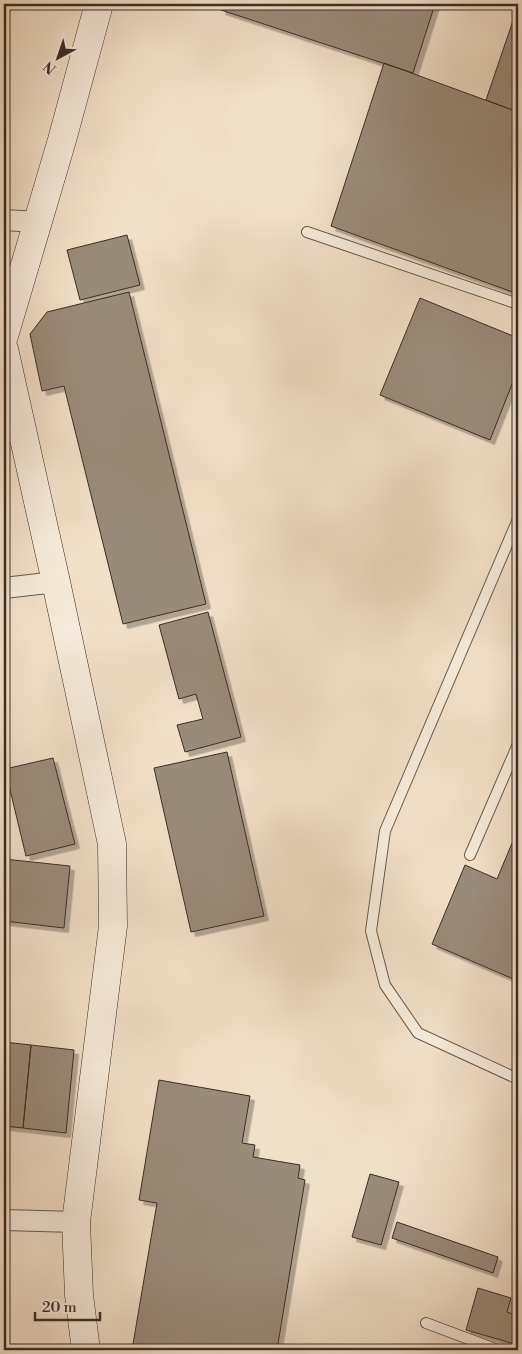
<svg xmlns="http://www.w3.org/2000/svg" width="522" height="1354" viewBox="0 0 522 1354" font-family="'Libre Bodoni',serif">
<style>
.building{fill:#998b7a;stroke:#3a2e25;filter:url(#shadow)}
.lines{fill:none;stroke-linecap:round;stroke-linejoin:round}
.lane-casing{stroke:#685a4e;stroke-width:12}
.street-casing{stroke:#685a4e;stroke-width:22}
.secondary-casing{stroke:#3a2e25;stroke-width:29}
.lane{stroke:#f6ebdb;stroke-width:10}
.street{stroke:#f6ebdb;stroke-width:20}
.secondary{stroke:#f6ebdb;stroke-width:28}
</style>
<defs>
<filter id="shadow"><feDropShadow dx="4.5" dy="4.5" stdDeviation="0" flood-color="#0004"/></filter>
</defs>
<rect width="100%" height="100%" fill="#f1e0c8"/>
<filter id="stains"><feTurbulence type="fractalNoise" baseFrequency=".004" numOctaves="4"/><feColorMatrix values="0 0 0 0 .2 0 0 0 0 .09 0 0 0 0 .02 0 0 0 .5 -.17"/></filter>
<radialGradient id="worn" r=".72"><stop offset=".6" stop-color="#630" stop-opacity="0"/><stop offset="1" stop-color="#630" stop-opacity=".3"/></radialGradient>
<path class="building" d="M223,4H435L413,73L221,10Z
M518,6V112L486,100Z
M384,63L518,112V294L331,226Z
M127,235L140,285L80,300L67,250Z
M129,292L206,604L123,624L64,386L42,391L30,334L47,312Z
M420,298L518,338V369L490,440L380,395Z
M208,612L241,737L185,752L177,725L203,719L196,694L179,699L159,625Z
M227,752L264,916L191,932L154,768Z
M53,758L75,844L26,856L5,769Z
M518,829V981L432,944L465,865L497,879Z
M4,859L70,866L64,928L4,921Z
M4,1042L31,1045L23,1128L4,1126Z
M31,1045L74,1050L66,1133L23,1128Z
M159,1080L250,1096L242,1143L255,1145L253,1157L300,1165L298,1178L305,1180L277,1350H132L157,1203L139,1200Z
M370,1174L399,1182L381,1245L352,1237Z
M397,1222L498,1257L493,1273L392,1238Z
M478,1288L511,1298L507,1312L518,1316V1345L466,1330Z"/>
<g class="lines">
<defs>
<path id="lane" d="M307,232L518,304
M518,519L385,831L371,931L385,985L418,1033L518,1079
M470,855L518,744
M426,1323L498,1350"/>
<path id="street" d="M4,220L38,222
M4,588L56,582
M4,1220L76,1222"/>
<path id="secondary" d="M4,336L62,140L99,4
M4,349L56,582L112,844L113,926L76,1222L79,1295L86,1350"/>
</defs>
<use href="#lane" class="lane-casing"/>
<use href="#street" class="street-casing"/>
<use href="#secondary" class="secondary-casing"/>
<use href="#lane" class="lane"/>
<use href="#street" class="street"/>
<use href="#secondary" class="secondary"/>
</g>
<rect width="522" height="1354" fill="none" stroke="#f1e0c8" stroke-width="20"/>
<rect x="5" y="5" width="512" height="1344" fill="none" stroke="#3a2e25" stroke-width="2.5"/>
<rect x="10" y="10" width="502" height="1334" fill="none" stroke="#3a2e25"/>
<g transform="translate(58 58) rotate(220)" stroke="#f6ebdb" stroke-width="4" paint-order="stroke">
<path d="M0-4L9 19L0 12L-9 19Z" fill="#3a2e25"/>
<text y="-8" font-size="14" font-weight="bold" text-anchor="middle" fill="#3a2e25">N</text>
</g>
<path d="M35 1312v8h65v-8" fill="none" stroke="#3a2e25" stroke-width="2.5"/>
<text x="42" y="1312" font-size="15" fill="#3a2e25" stroke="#f6ebdb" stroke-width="4" paint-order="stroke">20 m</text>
<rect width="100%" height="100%" filter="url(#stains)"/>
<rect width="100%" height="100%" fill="url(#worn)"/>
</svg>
